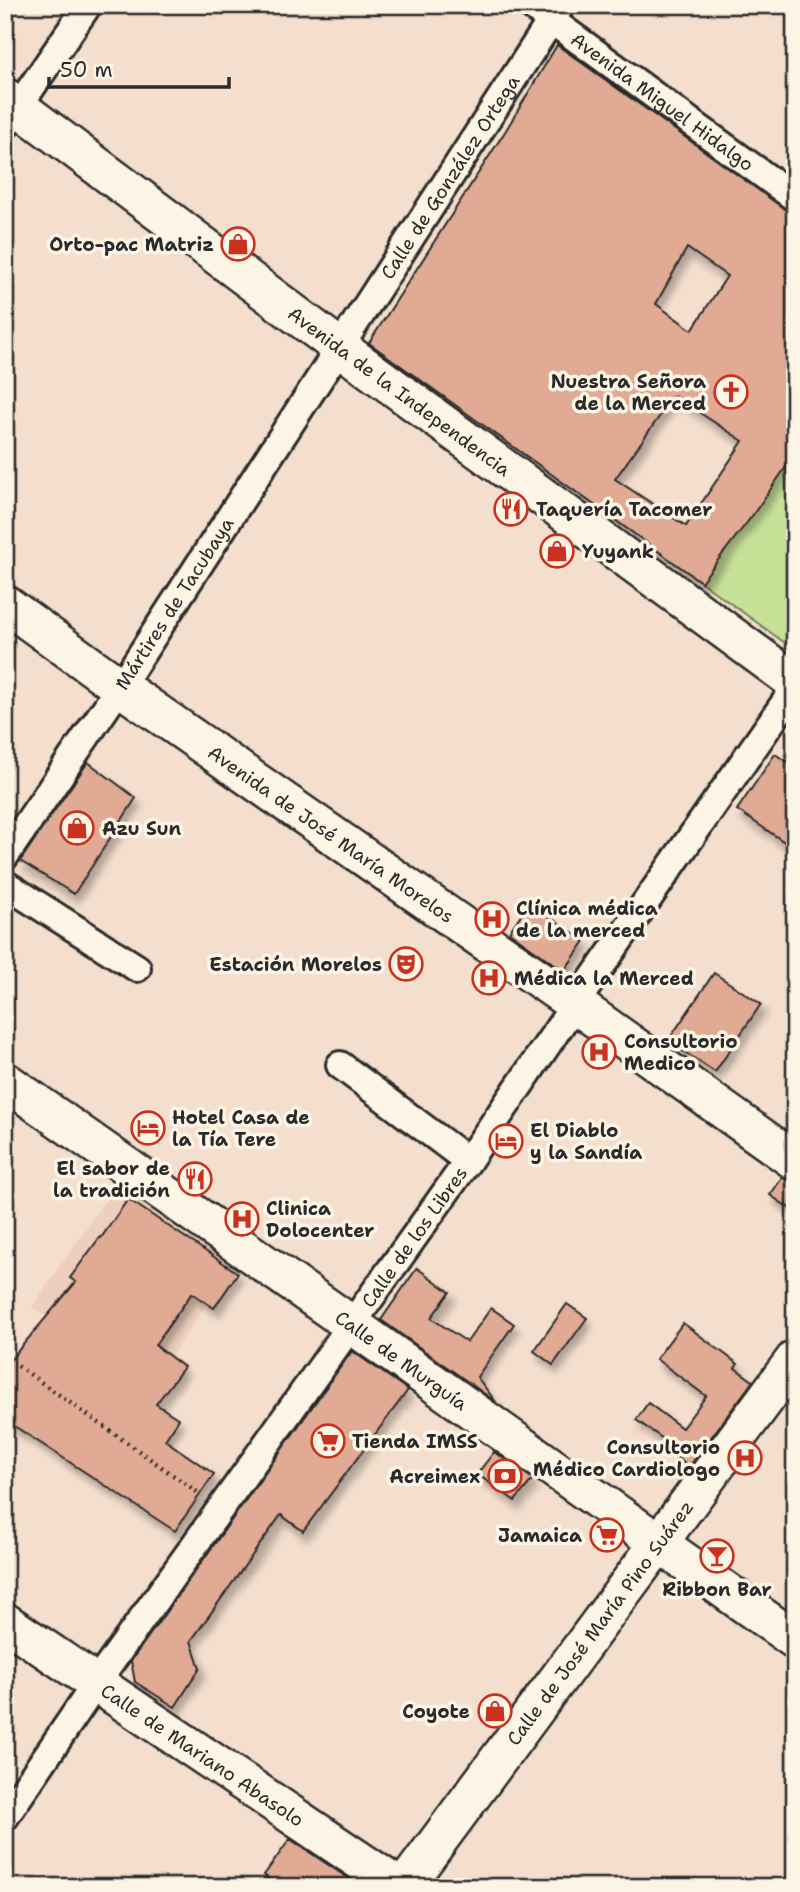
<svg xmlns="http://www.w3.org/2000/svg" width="800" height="1892" viewBox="0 0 800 1892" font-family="'Shantell Sans',sans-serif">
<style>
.built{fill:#eecebc}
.green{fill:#c7e197;stroke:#798661;stroke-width:2}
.building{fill:#e0aa94;stroke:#2b2b2b;stroke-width:2;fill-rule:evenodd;filter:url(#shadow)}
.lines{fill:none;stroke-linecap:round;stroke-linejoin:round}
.street-casing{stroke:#2b2b2b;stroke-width:32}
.secondary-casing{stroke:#2b2b2b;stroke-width:42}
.path{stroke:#2b2b2b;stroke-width:4.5;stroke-dasharray:2 5;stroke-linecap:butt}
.street{stroke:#fcf5e5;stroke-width:26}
.secondary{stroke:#fcf5e5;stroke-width:37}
.labels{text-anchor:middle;stroke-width:7;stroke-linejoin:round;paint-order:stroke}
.street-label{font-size:19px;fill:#2b2b2b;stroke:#fcf5e5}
.poi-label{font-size:19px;font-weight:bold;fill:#2b2b2b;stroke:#fcf5e5;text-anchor:start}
</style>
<defs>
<filter id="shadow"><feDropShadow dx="4.5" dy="8" stdDeviation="3.5" flood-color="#0004"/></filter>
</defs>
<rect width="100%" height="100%" fill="#f4decd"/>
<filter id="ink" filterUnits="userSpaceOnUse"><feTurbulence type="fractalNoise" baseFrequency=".0143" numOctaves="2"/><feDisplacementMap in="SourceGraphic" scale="14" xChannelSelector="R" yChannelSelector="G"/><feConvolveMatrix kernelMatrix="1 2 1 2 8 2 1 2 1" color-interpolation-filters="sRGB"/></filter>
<g filter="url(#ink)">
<path class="built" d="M120,1179L237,1259L150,1387L32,1307Z"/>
<path class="green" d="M795,454V645L792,648L701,582L752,515Z"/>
<path class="building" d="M557,45L795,216V454L752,516L701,582L369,343L506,130ZM687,248L727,276L692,330L656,304ZM674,396L743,441L686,526L615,479Z
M775,754L795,767V849L737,810Z
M88,762L136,798L74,894L20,861Z
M529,903L585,941L564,971L509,932Z
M714,973L761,1004L715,1072L668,1041Z
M782,1178L795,1182V1212L770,1195Z
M128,1199L238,1273L214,1308L192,1293L155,1345L184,1367L156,1404L179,1419L165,1440L214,1474L175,1531L5,1420V1366L76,1282L70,1278L100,1237L101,1238Z
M417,1268L450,1292L431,1318L467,1342L491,1308L514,1324L477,1377L496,1402L381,1320Z
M567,1304L587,1318L553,1365L534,1351Z
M683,1323L738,1364L735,1368L753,1381L689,1467L672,1454L676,1448L636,1420L648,1403L682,1428L706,1396L656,1359Z
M352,1351L408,1390L303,1531L281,1515L191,1641L200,1668L175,1707L135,1682L131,1661Z
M494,1452L533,1479L515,1501L477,1474Z
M290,1839L361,1887H280L264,1875Z"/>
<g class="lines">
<defs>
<g id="street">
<path id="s1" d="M530,5L795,198"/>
<path d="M5,126L88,5"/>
<path id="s2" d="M5,856L120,687L561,5"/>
<path d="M5,884L137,968"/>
<path d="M340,1065L468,1161"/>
<path id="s3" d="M5,1817L97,1682L468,1161L575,1004L795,688"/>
</g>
<g id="secondary">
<path id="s4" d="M5,97L339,347L795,682"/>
<path id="s5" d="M5,604L120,687L575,1004L795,1161"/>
<path id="s6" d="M5,1081L352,1325L795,1640"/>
<path id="s7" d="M5,1622L399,1887"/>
<path id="s8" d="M404,1887L795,1359"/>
</g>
</defs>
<use href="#street" class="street-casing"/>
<use href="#secondary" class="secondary-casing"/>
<path class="path" d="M18,1366L200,1494"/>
<use href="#street" class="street"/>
<use href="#secondary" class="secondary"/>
</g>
</g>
<defs>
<symbol id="shop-ring" viewBox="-11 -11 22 22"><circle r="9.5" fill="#fcf5e5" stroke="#c8321e" stroke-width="1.5"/><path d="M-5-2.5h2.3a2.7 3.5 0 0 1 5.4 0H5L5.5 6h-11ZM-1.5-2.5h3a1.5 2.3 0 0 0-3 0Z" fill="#c8321e"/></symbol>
<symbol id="church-ring" viewBox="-11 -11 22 22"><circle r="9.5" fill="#fcf5e5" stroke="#c8321e" stroke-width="1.5"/><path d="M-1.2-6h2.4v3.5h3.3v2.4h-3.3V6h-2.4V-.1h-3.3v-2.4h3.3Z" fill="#c8321e"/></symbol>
<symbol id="restaurant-ring" viewBox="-11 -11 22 22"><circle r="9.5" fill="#fcf5e5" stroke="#c8321e" stroke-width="1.5"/><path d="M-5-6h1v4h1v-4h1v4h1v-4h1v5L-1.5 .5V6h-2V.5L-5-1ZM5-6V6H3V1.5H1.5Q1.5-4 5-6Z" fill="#c8321e"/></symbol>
<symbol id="hospital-ring" viewBox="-11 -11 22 22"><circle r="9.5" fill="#fcf5e5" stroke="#c8321e" stroke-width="1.5"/><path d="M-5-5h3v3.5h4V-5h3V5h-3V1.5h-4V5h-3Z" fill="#c8321e"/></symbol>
<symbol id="theatre-ring" viewBox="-11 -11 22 22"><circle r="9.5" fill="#fcf5e5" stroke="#c8321e" stroke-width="1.5"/><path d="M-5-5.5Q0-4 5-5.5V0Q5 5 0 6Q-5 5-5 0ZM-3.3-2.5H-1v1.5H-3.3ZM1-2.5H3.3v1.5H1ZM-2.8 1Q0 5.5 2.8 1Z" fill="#c8321e"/></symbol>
<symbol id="hotel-ring" viewBox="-11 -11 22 22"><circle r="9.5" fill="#fcf5e5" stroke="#c8321e" stroke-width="1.5"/><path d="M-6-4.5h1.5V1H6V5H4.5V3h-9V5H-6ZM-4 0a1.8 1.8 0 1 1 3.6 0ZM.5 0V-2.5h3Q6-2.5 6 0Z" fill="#c8321e"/></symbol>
<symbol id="supermarket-ring" viewBox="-11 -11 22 22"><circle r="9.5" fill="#fcf5e5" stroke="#c8321e" stroke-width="1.5"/><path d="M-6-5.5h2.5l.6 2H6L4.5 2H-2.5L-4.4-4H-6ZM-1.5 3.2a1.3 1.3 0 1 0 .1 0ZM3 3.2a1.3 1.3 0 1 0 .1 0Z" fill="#c8321e"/></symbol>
<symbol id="bank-ring" viewBox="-11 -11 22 22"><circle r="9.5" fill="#fcf5e5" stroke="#c8321e" stroke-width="1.5"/><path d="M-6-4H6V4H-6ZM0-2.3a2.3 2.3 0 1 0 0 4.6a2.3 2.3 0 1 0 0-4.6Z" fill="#c8321e"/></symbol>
<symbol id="bar-ring" viewBox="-11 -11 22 22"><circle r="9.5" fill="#fcf5e5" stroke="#c8321e" stroke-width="1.5"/><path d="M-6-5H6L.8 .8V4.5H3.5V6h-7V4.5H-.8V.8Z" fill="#c8321e"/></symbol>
</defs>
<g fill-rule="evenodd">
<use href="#shop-ring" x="219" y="225" width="38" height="38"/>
<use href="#church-ring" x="712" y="373" width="38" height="38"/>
<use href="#restaurant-ring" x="492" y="490" width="38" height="38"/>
<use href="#shop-ring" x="538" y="532" width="38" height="38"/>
<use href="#shop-ring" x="58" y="809" width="38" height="38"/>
<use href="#hospital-ring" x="473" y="900" width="38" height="38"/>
<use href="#theatre-ring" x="387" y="945" width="38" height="38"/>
<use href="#hospital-ring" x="470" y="959" width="38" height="38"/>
<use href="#hospital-ring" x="580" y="1033" width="38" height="38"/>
<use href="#hotel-ring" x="129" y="1109" width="38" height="38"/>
<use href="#hotel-ring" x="487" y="1122" width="38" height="38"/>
<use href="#restaurant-ring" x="176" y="1160" width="38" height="38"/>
<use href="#hospital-ring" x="223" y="1200" width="38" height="38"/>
<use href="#supermarket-ring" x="309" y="1422" width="38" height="38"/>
<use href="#hospital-ring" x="726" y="1439" width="38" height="38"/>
<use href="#bank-ring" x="486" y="1457" width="38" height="38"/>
<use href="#supermarket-ring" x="588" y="1516" width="38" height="38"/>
<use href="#bar-ring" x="698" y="1537" width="38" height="38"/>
<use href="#shop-ring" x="476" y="1692" width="38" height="38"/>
</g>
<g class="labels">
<g class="street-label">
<text dy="7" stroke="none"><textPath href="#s1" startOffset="164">Avenida Miguel Hidalgo</textPath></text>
<text dy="7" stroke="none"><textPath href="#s2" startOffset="812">Calle de González Ortega</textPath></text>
<text dy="7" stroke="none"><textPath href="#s4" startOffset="492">Avenida de la Independencia</textPath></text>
<text dy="7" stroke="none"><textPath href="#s2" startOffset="304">Mártires de Tacubaya</textPath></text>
<text dy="7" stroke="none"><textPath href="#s5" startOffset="399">Avenida de José María Morelos</textPath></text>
<text dy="7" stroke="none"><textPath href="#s3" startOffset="710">Calle de los Libres</textPath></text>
<text dy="7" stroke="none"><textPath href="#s6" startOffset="485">Calle de Murguía</textPath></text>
<text dy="7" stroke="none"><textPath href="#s8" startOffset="329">Calle de José María Pino Suárez</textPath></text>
<text dy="7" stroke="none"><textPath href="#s7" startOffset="238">Calle de Mariano Abasolo</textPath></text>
</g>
<g class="poi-label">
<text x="214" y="251" text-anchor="end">Orto-pac Matriz</text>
<text x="706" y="388" text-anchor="end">Nuestra Señora<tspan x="706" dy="22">de la Merced</tspan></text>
<text x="536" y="516">Taquería Tacomer</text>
<text x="582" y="558">Yuyank</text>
<text x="102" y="835">Azu Sun</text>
<text x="516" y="915">Clínica médica<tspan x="516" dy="22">de la merced</tspan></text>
<text x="382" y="971" text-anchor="end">Estación Morelos</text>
<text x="514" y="985">Médica la Merced</text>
<text x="624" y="1048">Consultorio<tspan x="624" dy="22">Medico</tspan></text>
<text x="172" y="1124">Hotel Casa de<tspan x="172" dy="22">la Tía Tere</tspan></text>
<text x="530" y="1137">El Diablo<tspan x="530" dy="22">y la Sandía</tspan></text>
<text x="170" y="1175" text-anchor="end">El sabor de<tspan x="170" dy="22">la tradición</tspan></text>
<text x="266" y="1215">Clinica<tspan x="266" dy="22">Dolocenter</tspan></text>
<text x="352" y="1448">Tienda IMSS</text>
<text x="720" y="1454" text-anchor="end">Consultorio<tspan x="720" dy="22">Médico Cardiologo</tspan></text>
<text x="480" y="1483" text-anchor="end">Acreimex</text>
<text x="582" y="1542" text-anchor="end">Jamaica</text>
<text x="717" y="1596" text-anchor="middle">Ribbon Bar</text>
<text x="470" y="1718" text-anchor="end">Coyote</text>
</g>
</g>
<rect width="800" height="1892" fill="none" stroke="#fcf5e5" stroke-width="28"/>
<rect x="14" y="14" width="772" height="1864" fill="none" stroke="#2b2b2b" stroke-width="2.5" filter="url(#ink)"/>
<path d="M49 77v10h180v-10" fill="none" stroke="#2b2b2b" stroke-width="3.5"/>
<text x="60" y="77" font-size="21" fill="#2b2b2b" stroke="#fcf5e5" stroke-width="5" paint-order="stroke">50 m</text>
</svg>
